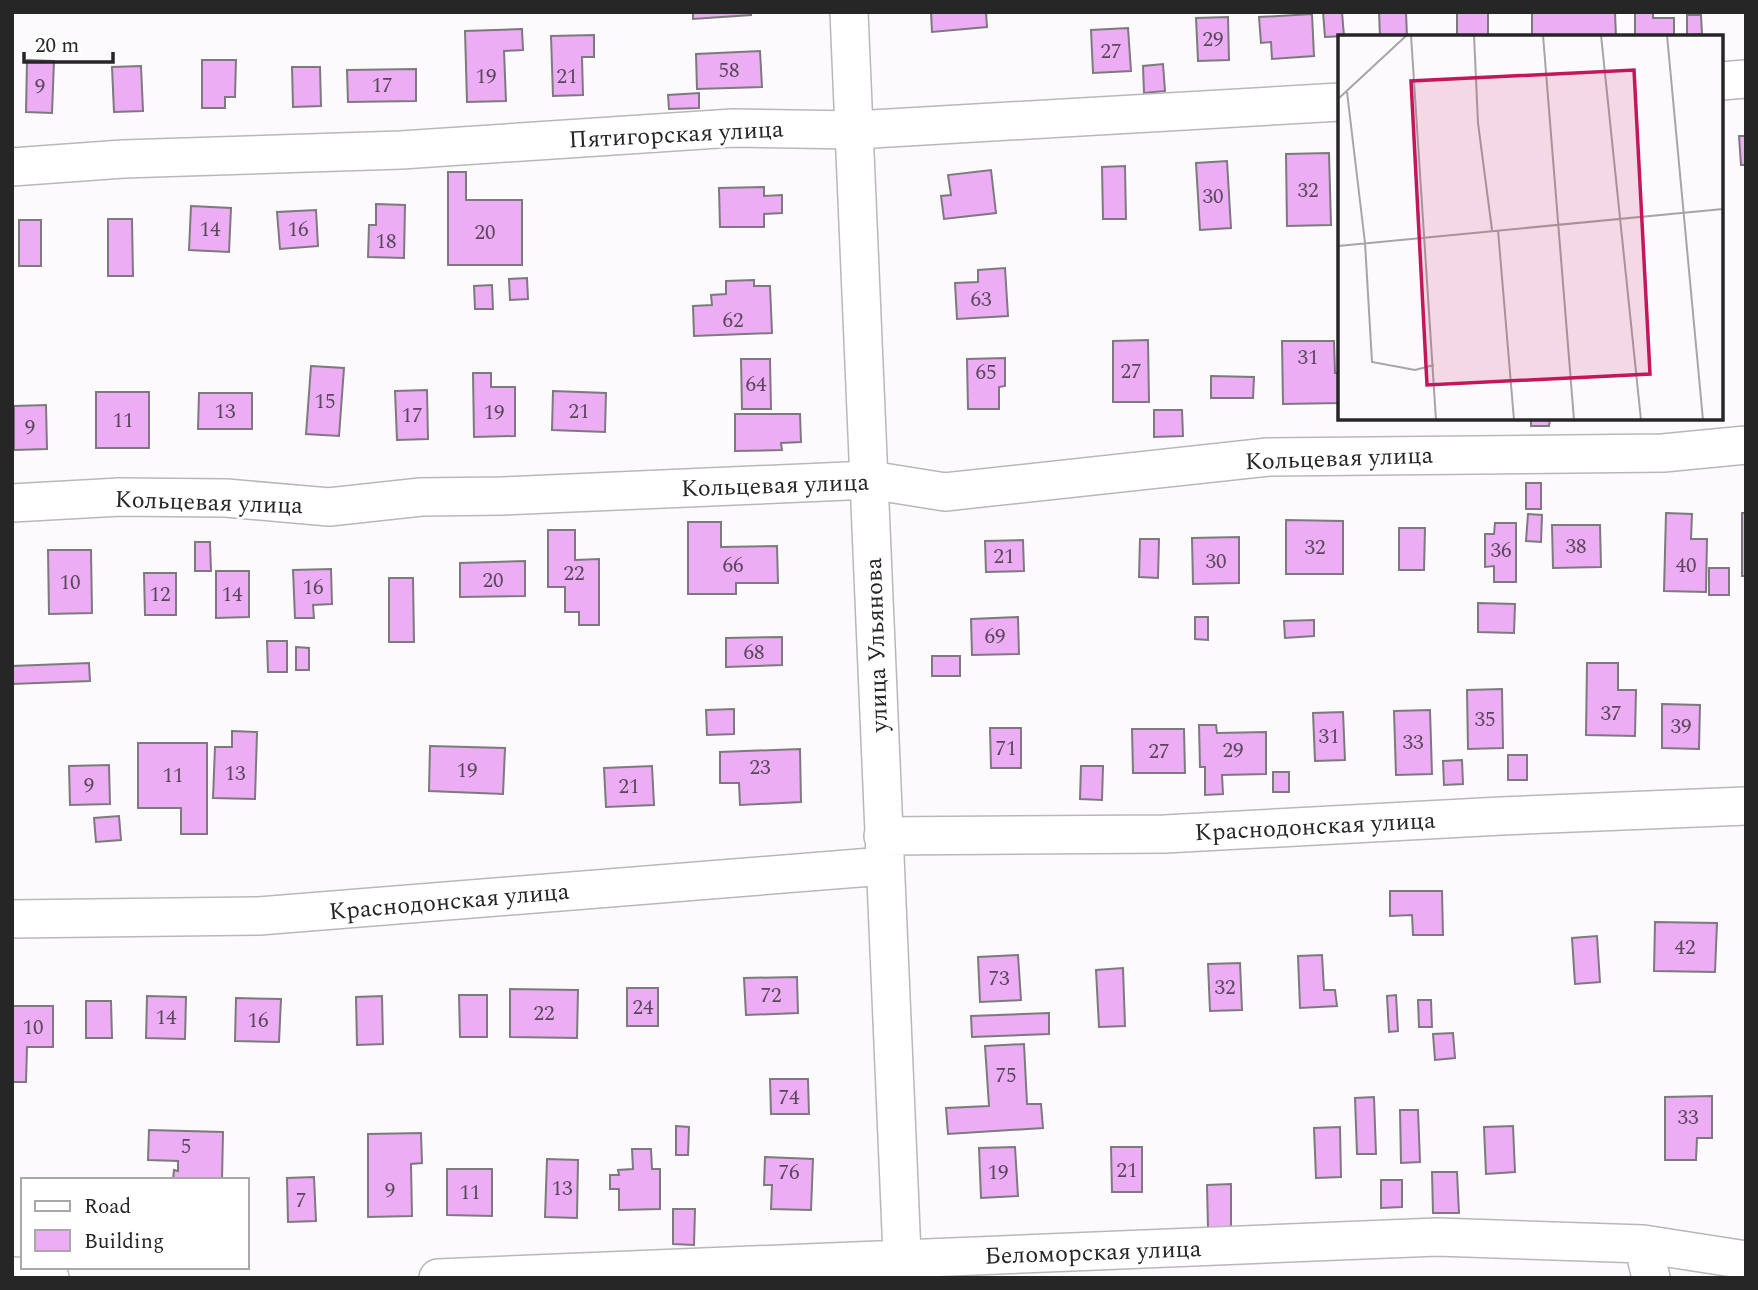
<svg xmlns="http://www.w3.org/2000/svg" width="1758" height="1290" viewBox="0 0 1758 1290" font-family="Spectral,serif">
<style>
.building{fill:#edadf5;stroke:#7c7a7c;stroke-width:2}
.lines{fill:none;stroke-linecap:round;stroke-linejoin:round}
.minor-casing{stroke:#bab7ba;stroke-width:40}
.minor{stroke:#fff;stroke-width:37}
.labels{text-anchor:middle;stroke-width:6;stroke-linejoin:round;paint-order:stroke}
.number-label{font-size:21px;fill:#58485a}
.street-label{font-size:24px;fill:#272627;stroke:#fff}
.inset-road{fill:none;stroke:#a7a5a7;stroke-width:2}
.view{fill:#c2185b;fill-opacity:0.15;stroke:#c2185b;stroke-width:3.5}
.inset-edge{fill:none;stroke:#272627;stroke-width:3.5}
</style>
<rect width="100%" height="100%" fill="#fdfafd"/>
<path class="building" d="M693,12H751V15L693,19Z
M931,12H986L987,27L932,32Z
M1323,12H1342L1344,36L1325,37Z
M1379,12H1406L1407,37H1380Z
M1457,12H1488V37H1457Z
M1532,12H1615L1616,37H1532Z
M1635,12H1653V18H1674V37H1635Z
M1312,14L1314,56L1272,59L1271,42L1261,43L1259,17Z
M1687,15H1701L1702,34L1687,35Z
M1228,17L1229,60L1198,61L1196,18Z
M1128,28L1131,71L1093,73L1091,30Z
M522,29L523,50L504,51L506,101L467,102L465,31Z
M594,35V57H582L583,95L553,96L551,36Z
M760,51L762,87L697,89L696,54Z
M27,60L54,61L52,113L26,112Z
M202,60H236L235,97H225V108H202Z
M1163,64L1165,91L1144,93L1143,66Z
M141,66L143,111L114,112L112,67Z
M292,67H320L321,106L293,107Z
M416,69V101L348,102L347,70Z
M699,93V108L669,109L668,95Z
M1739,136H1746V165H1741Z
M1329,153L1331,225L1287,226L1286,154Z
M1227,161L1231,228L1200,230L1196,163Z
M1125,166L1126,219H1103L1102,167Z
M991,170L996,213L944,219L941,196L951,195L948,175Z
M448,172H466V200H522V265H448Z
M764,187V196L782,195V213L764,214V227H720L719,188Z
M376,204L405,205L404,258L368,257L369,225H376Z
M191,206L231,208L229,252L189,250Z
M316,210L318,246L280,249L277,212Z
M108,219H132L133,276H108Z
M19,220H41V266H19Z
M1005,268L1008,316L957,319L955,283L978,282V270Z
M527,278L528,299L510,300L509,279Z
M754,280V286H770L772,333L694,336L693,306L712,305L711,295L726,294V281Z
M492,285L493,309H475L474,286Z
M1148,340L1149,402H1113V341Z
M1282,341H1334L1335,373H1340V403L1283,404Z
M1005,358V386L999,387V409H968L967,359Z
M741,359H770L771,409H742Z
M311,366L344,368L339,436L306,434Z
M473,373H491V387H515V436L474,437Z
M1211,376L1254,377L1253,398H1211Z
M427,390L428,439L397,440L395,391Z
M553,391L606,393L605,432L552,430Z
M96,392H149V448H96Z
M199,393H252V429H198Z
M46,405L47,449L14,450V406Z
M1154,410H1182L1183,436L1154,437Z
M735,414H800L801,442L781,443L782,450L735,451Z
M1531,418H1550L1549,426H1531Z
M1526,483H1541V509H1526Z
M1666,513L1692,514L1691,539H1707L1706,592L1664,591Z
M1742,513H1746V576H1742Z
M1528,514L1542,515L1541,542L1526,541Z
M1286,520L1343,521V574H1286Z
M688,522H721V547L777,546L778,583H736V594H688Z
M1495,523H1516V582H1494V566L1485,567V534H1494Z
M1552,525H1600L1601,567L1553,568Z
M1399,528H1425L1424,570H1399Z
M548,530H575V560L599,559V625H579V612H565V587H548Z
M1239,537V583L1193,584L1192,538Z
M1140,539H1159L1158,578L1139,577Z
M1023,540L1024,571L986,572L985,541Z
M195,542H210L211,571H195Z
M48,550H91L92,613L49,614Z
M525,561V596L460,597V563Z
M1709,568H1729V595H1709Z
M331,569L332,604L313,605L314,618H295L293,570Z
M216,571H249V617L216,618Z
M144,573H176V615H145Z
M389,578H413L414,642H389Z
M1478,603L1515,604L1514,633L1478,632Z
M1018,617L1019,654L972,655L971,619Z
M1195,617H1208V640L1195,639Z
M1314,620V636L1285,638L1284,621Z
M782,637V665L726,667V638Z
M267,641H287V672H268Z
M296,647L309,648V670H296Z
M932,656H960V676H932Z
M89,663L90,681L12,684V666Z
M1587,663H1618V690H1636L1635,736L1586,735Z
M1502,689L1503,748L1468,749L1467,690Z
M1662,704L1700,705L1699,749L1662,748Z
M734,709V734L707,735L706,710Z
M1430,710L1432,774L1396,775L1394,711Z
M1343,712L1345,760L1315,761L1313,713Z
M1199,725H1216L1217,733L1266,732V774L1222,775L1223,794L1205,795V767H1200Z
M990,728H1021V768H991Z
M1132,729H1184L1185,773H1133Z
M232,731L257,732L255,799L213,798L215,747H232Z
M138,743H207V834H181V808H138Z
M430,746L505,748L503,794L429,791Z
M800,749L801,802L740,805L739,783H720V752Z
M1508,755H1527V780H1508Z
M1462,760L1463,784L1444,785L1443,761Z
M109,765L110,804L70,805L69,766Z
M652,766L654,805L606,807L604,768Z
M1081,766H1103L1102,800L1080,799Z
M1273,772H1289V792H1273Z
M119,816L121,840L96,842L94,818Z
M1390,891H1442L1443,935H1413L1412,915L1390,916Z
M1655,922L1717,923L1715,972L1654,971Z
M1597,936L1600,982L1575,984L1572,938Z
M1018,955L1021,1000L980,1002L978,957Z
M1322,955L1324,990H1335L1337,1006L1300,1008L1298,956Z
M1240,963L1242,1010L1210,1011L1208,964Z
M1123,968L1125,1026L1099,1027L1096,970Z
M797,977L798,1013L746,1015L744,978Z
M627,988H658V1026H627Z
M510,989L578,990L577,1038L510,1037Z
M459,995H487V1037H460Z
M1396,995L1398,1031L1389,1032L1387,996Z
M147,996L186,997L185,1039L146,1038Z
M382,996L383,1044L357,1045L356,997Z
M236,998L281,999L279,1042L235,1041Z
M1418,1000H1431L1432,1027H1419Z
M86,1001H111L112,1038H86Z
M12,1006H53V1047H27L26,1082H12Z
M1049,1013V1034L972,1037L971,1016Z
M1453,1033L1455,1058L1435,1060L1433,1034Z
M1024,1044L1027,1104H1041L1043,1128L948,1134L946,1108L989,1106L985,1046Z
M770,1079H808L809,1114H771Z
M1712,1096V1138H1697L1696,1160H1665V1097Z
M1374,1097L1376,1154H1357L1355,1098Z
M1400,1110H1418L1420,1162L1401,1163Z
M676,1126L689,1127L688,1155H676Z
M1513,1126L1515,1172L1486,1174L1484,1127Z
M1340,1127L1341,1177L1316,1178L1314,1128Z
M149,1130L223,1132L222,1180H173L174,1170L178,1171V1161L148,1160Z
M421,1133L422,1163L411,1164L412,1216L368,1217V1134Z
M1015,1147L1018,1196L981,1198L979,1148Z
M1111,1147H1142V1192H1112Z
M632,1149H651L652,1169H660V1209L619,1210V1189H610V1175H619L618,1170L633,1169Z
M765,1157L813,1159L811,1210L771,1209L772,1185H764Z
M547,1159L578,1160L577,1218L545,1217Z
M447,1169H492V1216L447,1215Z
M1432,1172H1457L1459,1213H1433Z
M314,1177L316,1221L288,1222L287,1178Z
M1381,1180H1402V1207L1381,1208Z
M1231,1184V1228H1208L1207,1185Z
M673,1209H695L694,1245L673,1244Z"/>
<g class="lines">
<defs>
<path id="minor" d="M849,12L903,1278
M1721,81L1746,79
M12,167L123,159L401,150L733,128L855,130L1340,102
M12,503L120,497L226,498L329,507L421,497L502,496L870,480L945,492L1268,457L1663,453L1746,445
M883,836L1165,834L1501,816L1746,806
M12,919L259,916L884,866
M1643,1244L1651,1278
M12,1276L50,1278
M438,1278L1437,1237L1643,1244L1746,1260"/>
</defs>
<use href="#minor" class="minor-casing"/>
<use href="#minor" class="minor"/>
</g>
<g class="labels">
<g class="number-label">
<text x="1213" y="46">29</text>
<text x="1111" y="58">27</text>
<text x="729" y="77">58</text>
<text x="486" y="83">19</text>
<text x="567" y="83">21</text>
<text x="382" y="92">17</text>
<text x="40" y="93">9</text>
<text x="1308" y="197">32</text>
<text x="1213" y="203">30</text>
<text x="210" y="236">14</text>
<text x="298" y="236">16</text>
<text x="485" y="239">20</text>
<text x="386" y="248">18</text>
<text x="981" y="306">63</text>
<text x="733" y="327">62</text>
<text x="1308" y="364">31</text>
<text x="1131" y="378">27</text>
<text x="986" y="379">65</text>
<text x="756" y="391">64</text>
<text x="325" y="408">15</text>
<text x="225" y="418">13</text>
<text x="579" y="418">21</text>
<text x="494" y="419">19</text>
<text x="412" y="422">17</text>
<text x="123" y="427">11</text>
<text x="30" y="434">9</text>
<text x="1576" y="553">38</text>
<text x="1315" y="554">32</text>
<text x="1501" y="557">36</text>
<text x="1004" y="563">21</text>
<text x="1216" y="568">30</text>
<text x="733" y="572">66</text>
<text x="1686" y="572">40</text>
<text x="574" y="580">22</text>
<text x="493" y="587">20</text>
<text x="70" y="589">10</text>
<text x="313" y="594">16</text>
<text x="160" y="601">12</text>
<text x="232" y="601">14</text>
<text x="995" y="643">69</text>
<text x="754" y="659">68</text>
<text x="1611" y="720">37</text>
<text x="1485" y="726">35</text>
<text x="1681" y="733">39</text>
<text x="1329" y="743">31</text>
<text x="1413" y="749">33</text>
<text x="1006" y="755">71</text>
<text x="1233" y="757">29</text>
<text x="1159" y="758">27</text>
<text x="760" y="774">23</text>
<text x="467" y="777">19</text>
<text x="235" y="780">13</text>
<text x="173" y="782">11</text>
<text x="89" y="792">9</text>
<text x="629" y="793">21</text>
<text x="1685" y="954">42</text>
<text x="999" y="985">73</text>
<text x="1225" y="994">32</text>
<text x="771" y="1002">72</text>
<text x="643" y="1014">24</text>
<text x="544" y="1020">22</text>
<text x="166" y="1024">14</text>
<text x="258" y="1027">16</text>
<text x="33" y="1034">10</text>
<text x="1006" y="1082">75</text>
<text x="789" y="1104">74</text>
<text x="1688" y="1124">33</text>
<text x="186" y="1153">5</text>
<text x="1127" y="1177">21</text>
<text x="789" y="1179">76</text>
<text x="998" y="1179">19</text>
<text x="562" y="1195">13</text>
<text x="390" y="1197">9</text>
<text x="470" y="1199">11</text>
<text x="301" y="1207">7</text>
</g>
<g class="street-label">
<text transform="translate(676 134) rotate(-3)" y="8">Пятигорская улица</text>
<text transform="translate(1339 458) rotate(-2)" y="8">Кольцевая улица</text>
<text transform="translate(775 485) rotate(-2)" y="8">Кольцевая улица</text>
<text transform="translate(209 502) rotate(2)" y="8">Кольцевая улица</text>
<text transform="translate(876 645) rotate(-92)" y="8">улица Ульянова</text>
<text transform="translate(1315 826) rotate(-3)" y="8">Краснодонская улица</text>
<text transform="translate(449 901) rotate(-5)" y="8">Краснодонская улица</text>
<text transform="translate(1093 1252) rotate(-2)" y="8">Беломорская улица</text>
</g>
</g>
<g transform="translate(1338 35)">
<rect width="385" height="385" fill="#fdfafd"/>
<path class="inset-road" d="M73,0L98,385M136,0L140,88L154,195M205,0L236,385M263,0L303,385M329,0L365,385M9,57L27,208L34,327L77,335L96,330M0,64L69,0M160,195L176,385M0,211L385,174"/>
<path class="view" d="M296,35L312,339L89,350L73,46Z"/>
<rect width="385" height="385" class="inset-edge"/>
</g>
<rect width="1758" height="1290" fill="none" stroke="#272627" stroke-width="28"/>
<rect x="21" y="1178" width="228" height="91" fill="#ffffff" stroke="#a9a8a9" stroke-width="2"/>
<rect x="35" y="1201" width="35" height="10" fill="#ffffff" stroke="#a9a8a9" stroke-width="2"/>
<text x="84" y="1213" font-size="21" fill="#272627">Road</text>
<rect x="35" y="1230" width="35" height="21" fill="#edadf5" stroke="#a9a8a9" stroke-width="2"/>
<text x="84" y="1248" font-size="21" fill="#272627">Building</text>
<path d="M24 52v10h89v-10" fill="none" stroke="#272627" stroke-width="3.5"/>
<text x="35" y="52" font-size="21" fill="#272627" stroke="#ffffff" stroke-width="5" paint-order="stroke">20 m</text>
</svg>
